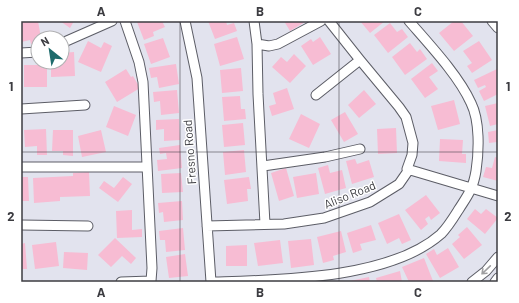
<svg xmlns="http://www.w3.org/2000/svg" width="519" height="303" viewBox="0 0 519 303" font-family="Barlow,sans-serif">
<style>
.building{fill:#f7bcd3}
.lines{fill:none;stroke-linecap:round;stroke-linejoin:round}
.minor-casing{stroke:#5c5d66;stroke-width:11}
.minor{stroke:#fff;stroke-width:9}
.oneway{stroke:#9e9ea0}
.grid{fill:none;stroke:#3c3c41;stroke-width:1;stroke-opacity:0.55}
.labels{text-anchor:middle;stroke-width:3;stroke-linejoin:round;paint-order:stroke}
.street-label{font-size:12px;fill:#3c3c41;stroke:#fff}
.neatline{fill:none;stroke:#3c3c41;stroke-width:1.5}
.grid-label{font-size:13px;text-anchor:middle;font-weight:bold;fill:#3c3c41}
</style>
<rect width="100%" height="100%" fill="#e2e3ee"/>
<path class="building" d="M21,21H38L41,38H38V43L31,44L30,40L21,42Z
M60,21H74L70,28Z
M139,21H162L165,27L153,32L154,36L144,40L137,22Z
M208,21H226L227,25L234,23L237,31L215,39Z
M284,21H304L305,22L290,31Z
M360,21H385L370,33Z
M454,21H461L473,36L454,51L439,33Z
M390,23L397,32L402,29L408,37L388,53L374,35Z
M237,37L244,59L220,66L214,44Z
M320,37L331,54L313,65L301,46L311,39L313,42Z
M163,38L170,57L151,64L144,44Z
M88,41L101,48L104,42L112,46L101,72L78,62Z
M479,41L492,60L472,73L467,66L472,63L463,51Z
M410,43L417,52L420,49L427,59L405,75L392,57Z
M74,52L75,76L51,77V62H62V53Z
M294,54L306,66L290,83L272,67L281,57L287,62Z
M432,63L438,71L429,77L438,89L425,98L411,79Z
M176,64L179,84L159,88L157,77L151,78L149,68Z
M24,65H47V87H24Z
M241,68L243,91L222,93L220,70Z
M126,69L131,77L133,76L140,88L117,102L105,82Z
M497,69L498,72V94L484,101L479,91L486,87L485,85L478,88L474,80Z
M287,88L294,109L272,116L269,106L276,104L273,93Z
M177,90L179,113L161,115L160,101L154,102L153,92Z
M364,90L376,104L359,118L348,105Z
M240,96L241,109H245L246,119L224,121L222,97Z
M454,100L460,124L438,130L431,106Z
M498,103V124L490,126L485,106Z
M114,106L136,115L128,136L106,127Z
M345,112L358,134L344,142L331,120Z
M301,114L320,124L309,148L289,139Z
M179,119L180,140L164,141V129L156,130V120Z
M243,123L245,145L224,147L222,125Z
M396,128L397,153L378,154L377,129Z
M46,129L47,155H37V146L25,147L24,130Z
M53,130H73V156L63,155V151H52Z
M101,130L106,152L82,157L78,136Z
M498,130V146H497V142L489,143L488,132Z
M440,139L463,140L462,154H466V163L439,161Z
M180,145L182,168L158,171L157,160L167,159L166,153L160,154L159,148Z
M244,150L246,172L225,175L223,152Z
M495,157L498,158V181L483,177L486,167L492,168Z
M355,159L357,164L369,160L374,177L352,184L346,161Z
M328,165L330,173L342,170L346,188L325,194L318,168Z
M286,168L294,196L279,201L271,173Z
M89,172L90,196L60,197V201L34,203L33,178L73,176V173Z
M181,173L183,192L162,193L161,174Z
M316,173L319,194L297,198L293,177Z
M21,177H28L29,201H21Z
M123,177L132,184L118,202L99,188L104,181L114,188Z
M249,177L251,189H247L248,201L227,204L224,180Z
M426,195L440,213L431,220L429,216L425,219L428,224L421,230L405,210Z
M182,201L183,220L164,222L163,212L159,213L158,203Z
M475,209L481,214L486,209L498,218L485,234L467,219Z
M132,210V230L142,229V237L117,238L116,211Z
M399,214L411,240L402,244L399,238L387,244L378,223Z
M371,225L376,240L360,244L362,250L353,253L347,233Z
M467,227L482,245L464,259L452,244L460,237L458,235Z
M183,228L185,250L166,252L165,240H160L159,231Z
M341,231L346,252L333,256L334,260L323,263L317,237Z
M115,238L136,258L131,264L122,256L111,267L98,255Z
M311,239L314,265L291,268L288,241Z
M280,240L283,263L258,266L254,243Z
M56,242L59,266L35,269L32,245Z
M25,243L27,269H21V244Z
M247,245V266H226V246Z
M448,248L459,267L440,278L426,254L434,249L437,255Z
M64,252L88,253L87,270L63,268Z
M185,254L188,276L169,278L166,257Z
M424,258L433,281L409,282L402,267Z
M400,271L402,282H377L376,278Z
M369,277L370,282H350V281Z"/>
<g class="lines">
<defs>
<path id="minor" d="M185,21L197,78L211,282
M254,21L257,44L258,94L265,224
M492,21L498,28
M62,43L112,21
M257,44L269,46L278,44L321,21
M21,53L38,52
M316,95L360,60
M21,109L85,105
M263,166L325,157L360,149
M21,167H147
M407,169L498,196
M21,225L88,226
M207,226L284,224L324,218L370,202L399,184L408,171L407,169L412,155L413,143L406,117L399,107L360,60L329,21
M121,282L151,281L152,268L143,82L139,62L125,21
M215,282C281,280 390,279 441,234C448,227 454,217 459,209C468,195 473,189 476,171C479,151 480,121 471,103C459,76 429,44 409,21
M472,282L486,271L498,257
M495,282L498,278"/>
</defs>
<use href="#minor" class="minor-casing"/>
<use href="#minor" class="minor"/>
</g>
<defs><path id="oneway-shaft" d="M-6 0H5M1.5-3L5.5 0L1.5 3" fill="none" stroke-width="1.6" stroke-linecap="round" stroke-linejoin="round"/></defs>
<use class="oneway" href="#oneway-shaft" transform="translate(486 270) rotate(136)"/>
<path class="grid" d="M180,21V282M339,21V282M21,152H498"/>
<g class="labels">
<g class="street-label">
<text transform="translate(190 152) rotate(-94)" y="4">Fresno Road</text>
<text transform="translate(350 195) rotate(-22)" y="4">Aliso Road</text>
</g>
</g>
<rect width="519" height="303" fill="none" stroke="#ffffff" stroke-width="44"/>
<g transform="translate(50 50) rotate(330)"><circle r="19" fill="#ffffff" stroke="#b1b1b3"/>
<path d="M0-3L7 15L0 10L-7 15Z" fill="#1e6b6c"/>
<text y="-6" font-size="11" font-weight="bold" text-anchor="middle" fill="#3c3c41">N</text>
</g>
<rect x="22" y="22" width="475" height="259" class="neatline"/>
<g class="grid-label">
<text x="101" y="16">A</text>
<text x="260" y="16">B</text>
<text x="418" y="16">C</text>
<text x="11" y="91">1</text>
<text x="508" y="91">1</text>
<text x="11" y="221">2</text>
<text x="508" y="221">2</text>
<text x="101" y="297">A</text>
<text x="260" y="297">B</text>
<text x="418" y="297">C</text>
</g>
</svg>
